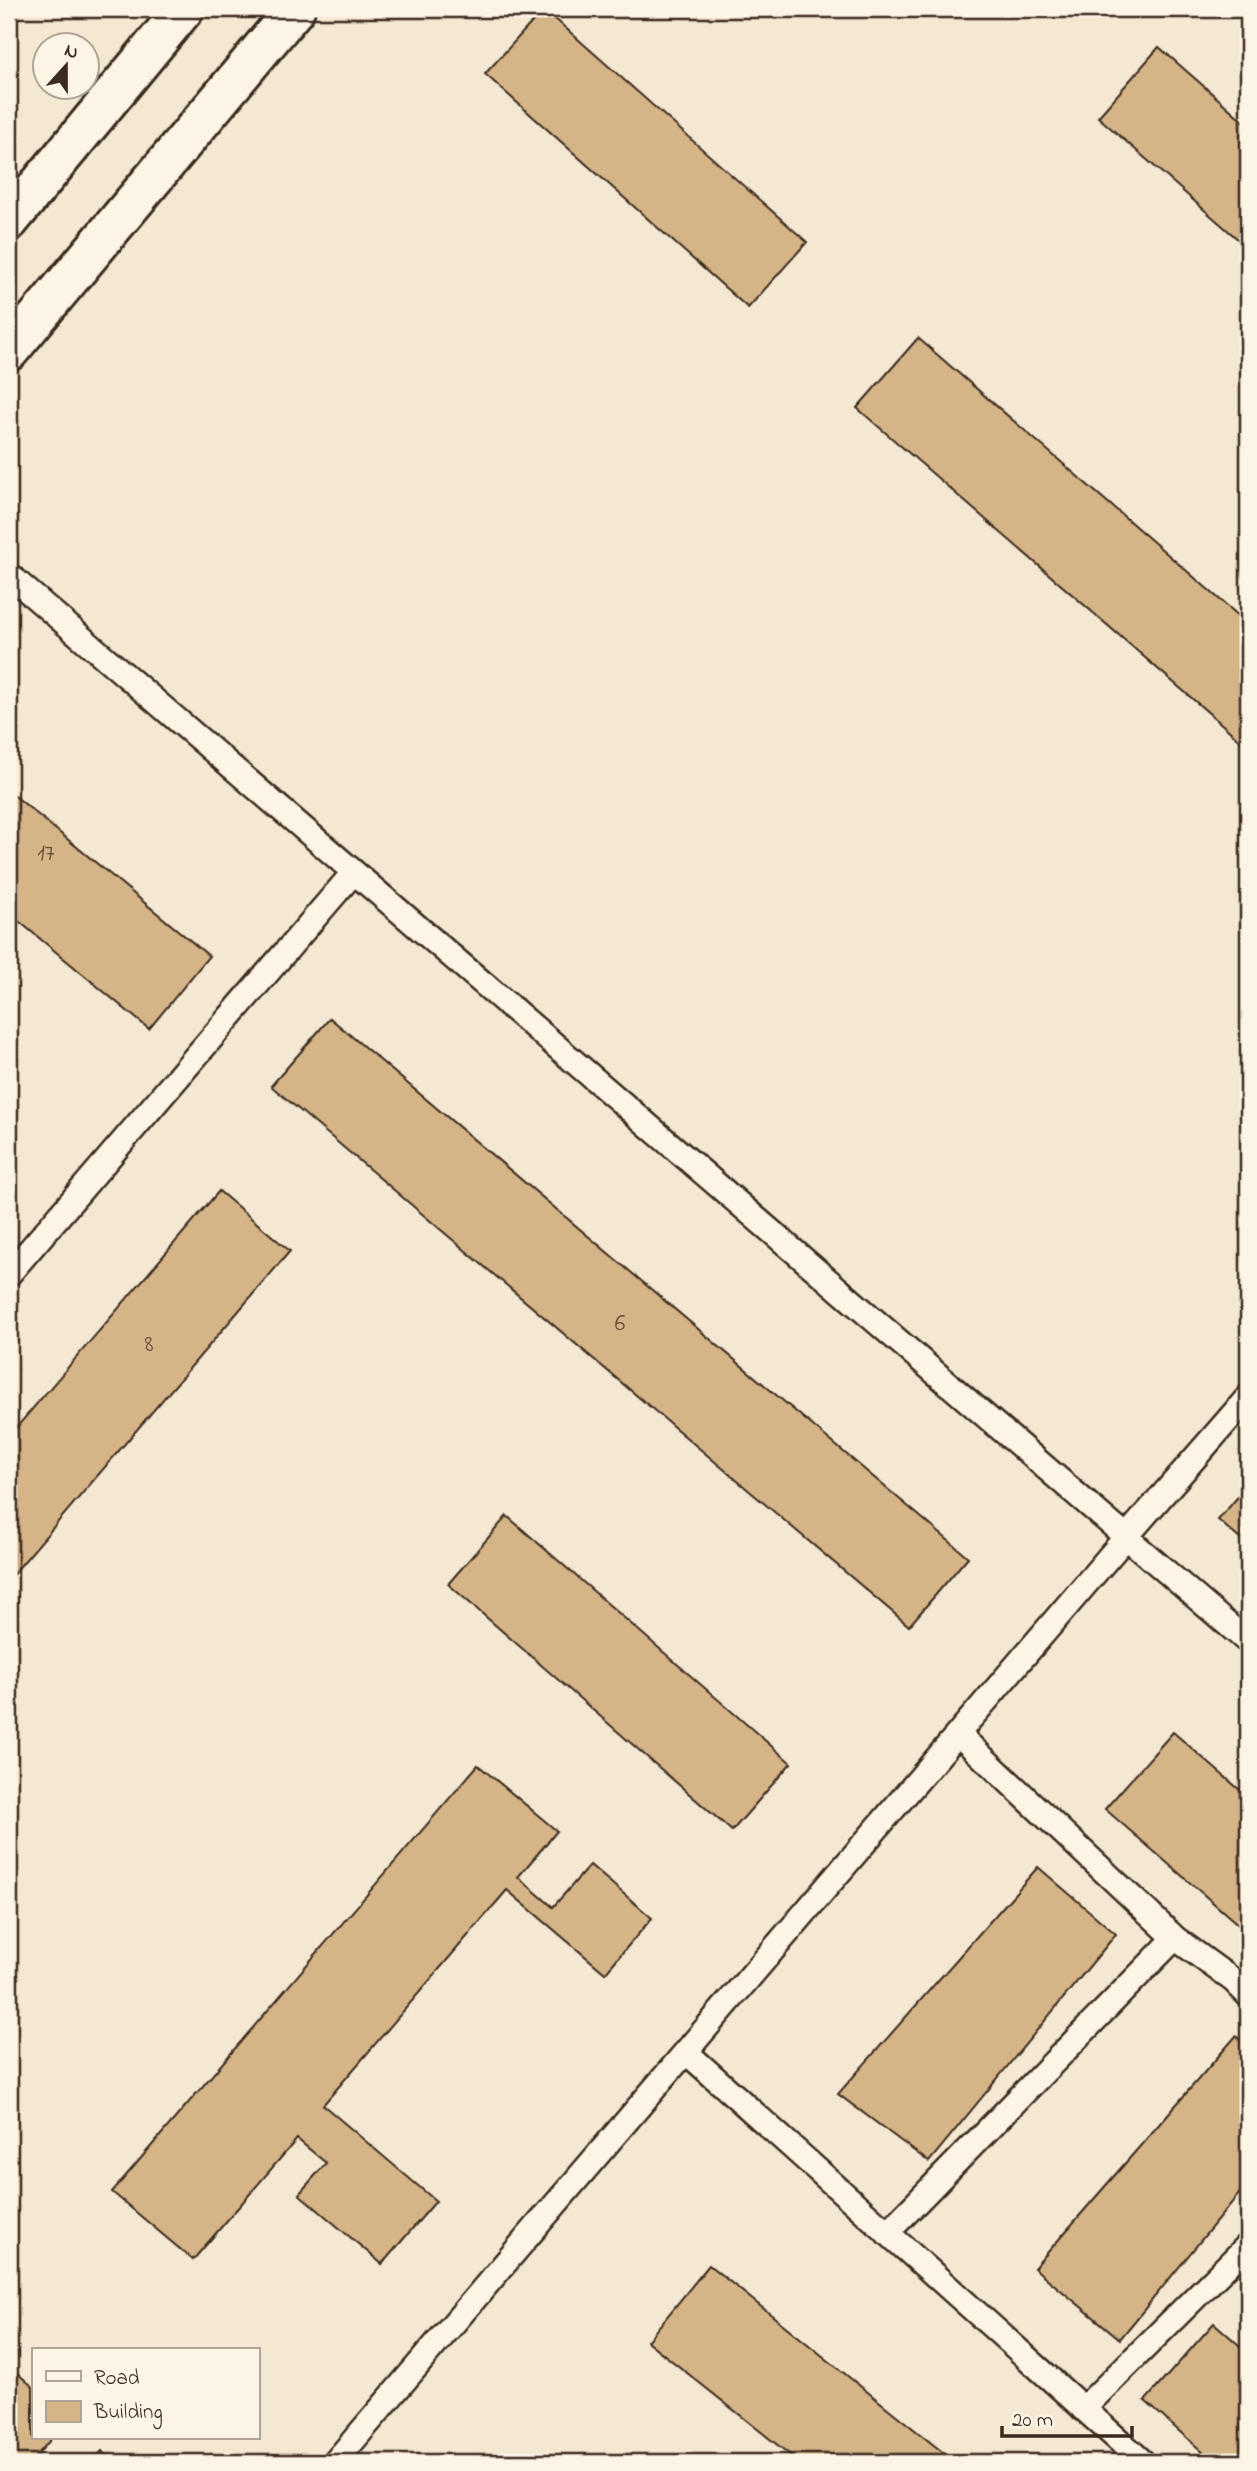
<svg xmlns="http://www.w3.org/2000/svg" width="1257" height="2471" viewBox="0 0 1257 2471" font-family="'Indie Flower',sans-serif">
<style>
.building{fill:#d5b488;stroke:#3b2a1e;stroke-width:2}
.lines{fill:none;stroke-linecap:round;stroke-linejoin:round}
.service-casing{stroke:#3b2a1e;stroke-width:28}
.secondary-casing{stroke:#3b2a1e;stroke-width:44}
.service{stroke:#fcf5e5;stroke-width:23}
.secondary{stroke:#fcf5e5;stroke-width:38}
.labels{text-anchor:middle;stroke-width:5;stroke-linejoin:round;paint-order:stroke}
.number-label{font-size:24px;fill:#624c38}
</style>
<rect width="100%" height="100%" fill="#f4e8d2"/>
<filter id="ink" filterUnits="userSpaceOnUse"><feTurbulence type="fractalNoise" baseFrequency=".0143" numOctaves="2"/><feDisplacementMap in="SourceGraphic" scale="14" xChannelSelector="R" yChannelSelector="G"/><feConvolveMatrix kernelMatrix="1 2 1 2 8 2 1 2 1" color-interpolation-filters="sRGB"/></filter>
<g filter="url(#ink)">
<path class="building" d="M544,9L807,242L748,308L485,74Z
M1159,47L1248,125V248L1098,117Z
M918,338L1248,624V747L857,408Z
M9,791L209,956L149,1029L9,913Z
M330,1018L968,1557L909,1626L271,1086Z
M219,1191L290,1251L9,1579V1436Z
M1248,1485V1546L1218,1520Z
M507,1516L791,1763L732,1831L448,1584Z
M1173,1732L1248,1797V1933L1105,1809Z
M478,1765L557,1831L518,1877L553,1907L590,1865L652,1918L605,1973L507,1890L323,2105L436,2201L382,2264L299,2194L326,2163L297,2139L193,2260L112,2192Z
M1038,1867L1116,1934L929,2162L838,2094Z
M1236,2036L1248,2047V2183L1120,2339L1034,2268Z
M709,2265L955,2462H799L647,2341Z
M1214,2323L1248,2353V2462H1214L1145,2401Z
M9,2366L33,2387V2438H52L31,2462H9Z
M102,2451L115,2462H92Z"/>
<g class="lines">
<defs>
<path id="service" d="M9,575L1248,1642
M9,1274L354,872
M958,1734L1175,1938
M686,2052L1143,2462
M887,2233L1175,1938L1234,1981L1248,1995
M1083,2409L1248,2245
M335,2462L1126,1537L1248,1397"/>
<path id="secondary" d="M9,221L184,9
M9,351L295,9"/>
</defs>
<use href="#service" class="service-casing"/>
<use href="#secondary" class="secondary-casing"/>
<use href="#service" class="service"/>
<use href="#secondary" class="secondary"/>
</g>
</g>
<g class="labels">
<g class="number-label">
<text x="46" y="860">17</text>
<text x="620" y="1330">6</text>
<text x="149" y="1351">8</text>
</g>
</g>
<rect width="1257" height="2471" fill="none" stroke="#fcf5e5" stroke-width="35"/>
<rect x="18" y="18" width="1222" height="2436" fill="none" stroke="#3b2a1e" stroke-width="2.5" filter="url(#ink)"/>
<rect x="32" y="2348" width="228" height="91" fill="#fcf5e5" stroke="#afa495" stroke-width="2"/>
<rect x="46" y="2371" width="35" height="10" fill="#fcf5e5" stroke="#afa495" stroke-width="2"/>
<text x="94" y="2384" font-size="21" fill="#3b2a1e">Road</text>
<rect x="46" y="2401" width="35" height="21" fill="#d5b488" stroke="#afa495" stroke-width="2"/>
<text x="94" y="2418" font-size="21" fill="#3b2a1e">Building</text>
<g transform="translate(66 66) rotate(21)"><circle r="33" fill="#fcf5e5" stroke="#afa495" stroke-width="2"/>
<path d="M0-5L12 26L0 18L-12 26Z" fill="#3b2a1e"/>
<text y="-10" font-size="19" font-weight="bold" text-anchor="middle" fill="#3b2a1e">N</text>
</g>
<path d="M1002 2426v10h130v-10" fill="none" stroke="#3b2a1e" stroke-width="3.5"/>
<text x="1012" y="2426" font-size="21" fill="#3b2a1e" stroke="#fcf5e5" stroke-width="5" paint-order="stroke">20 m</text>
</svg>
